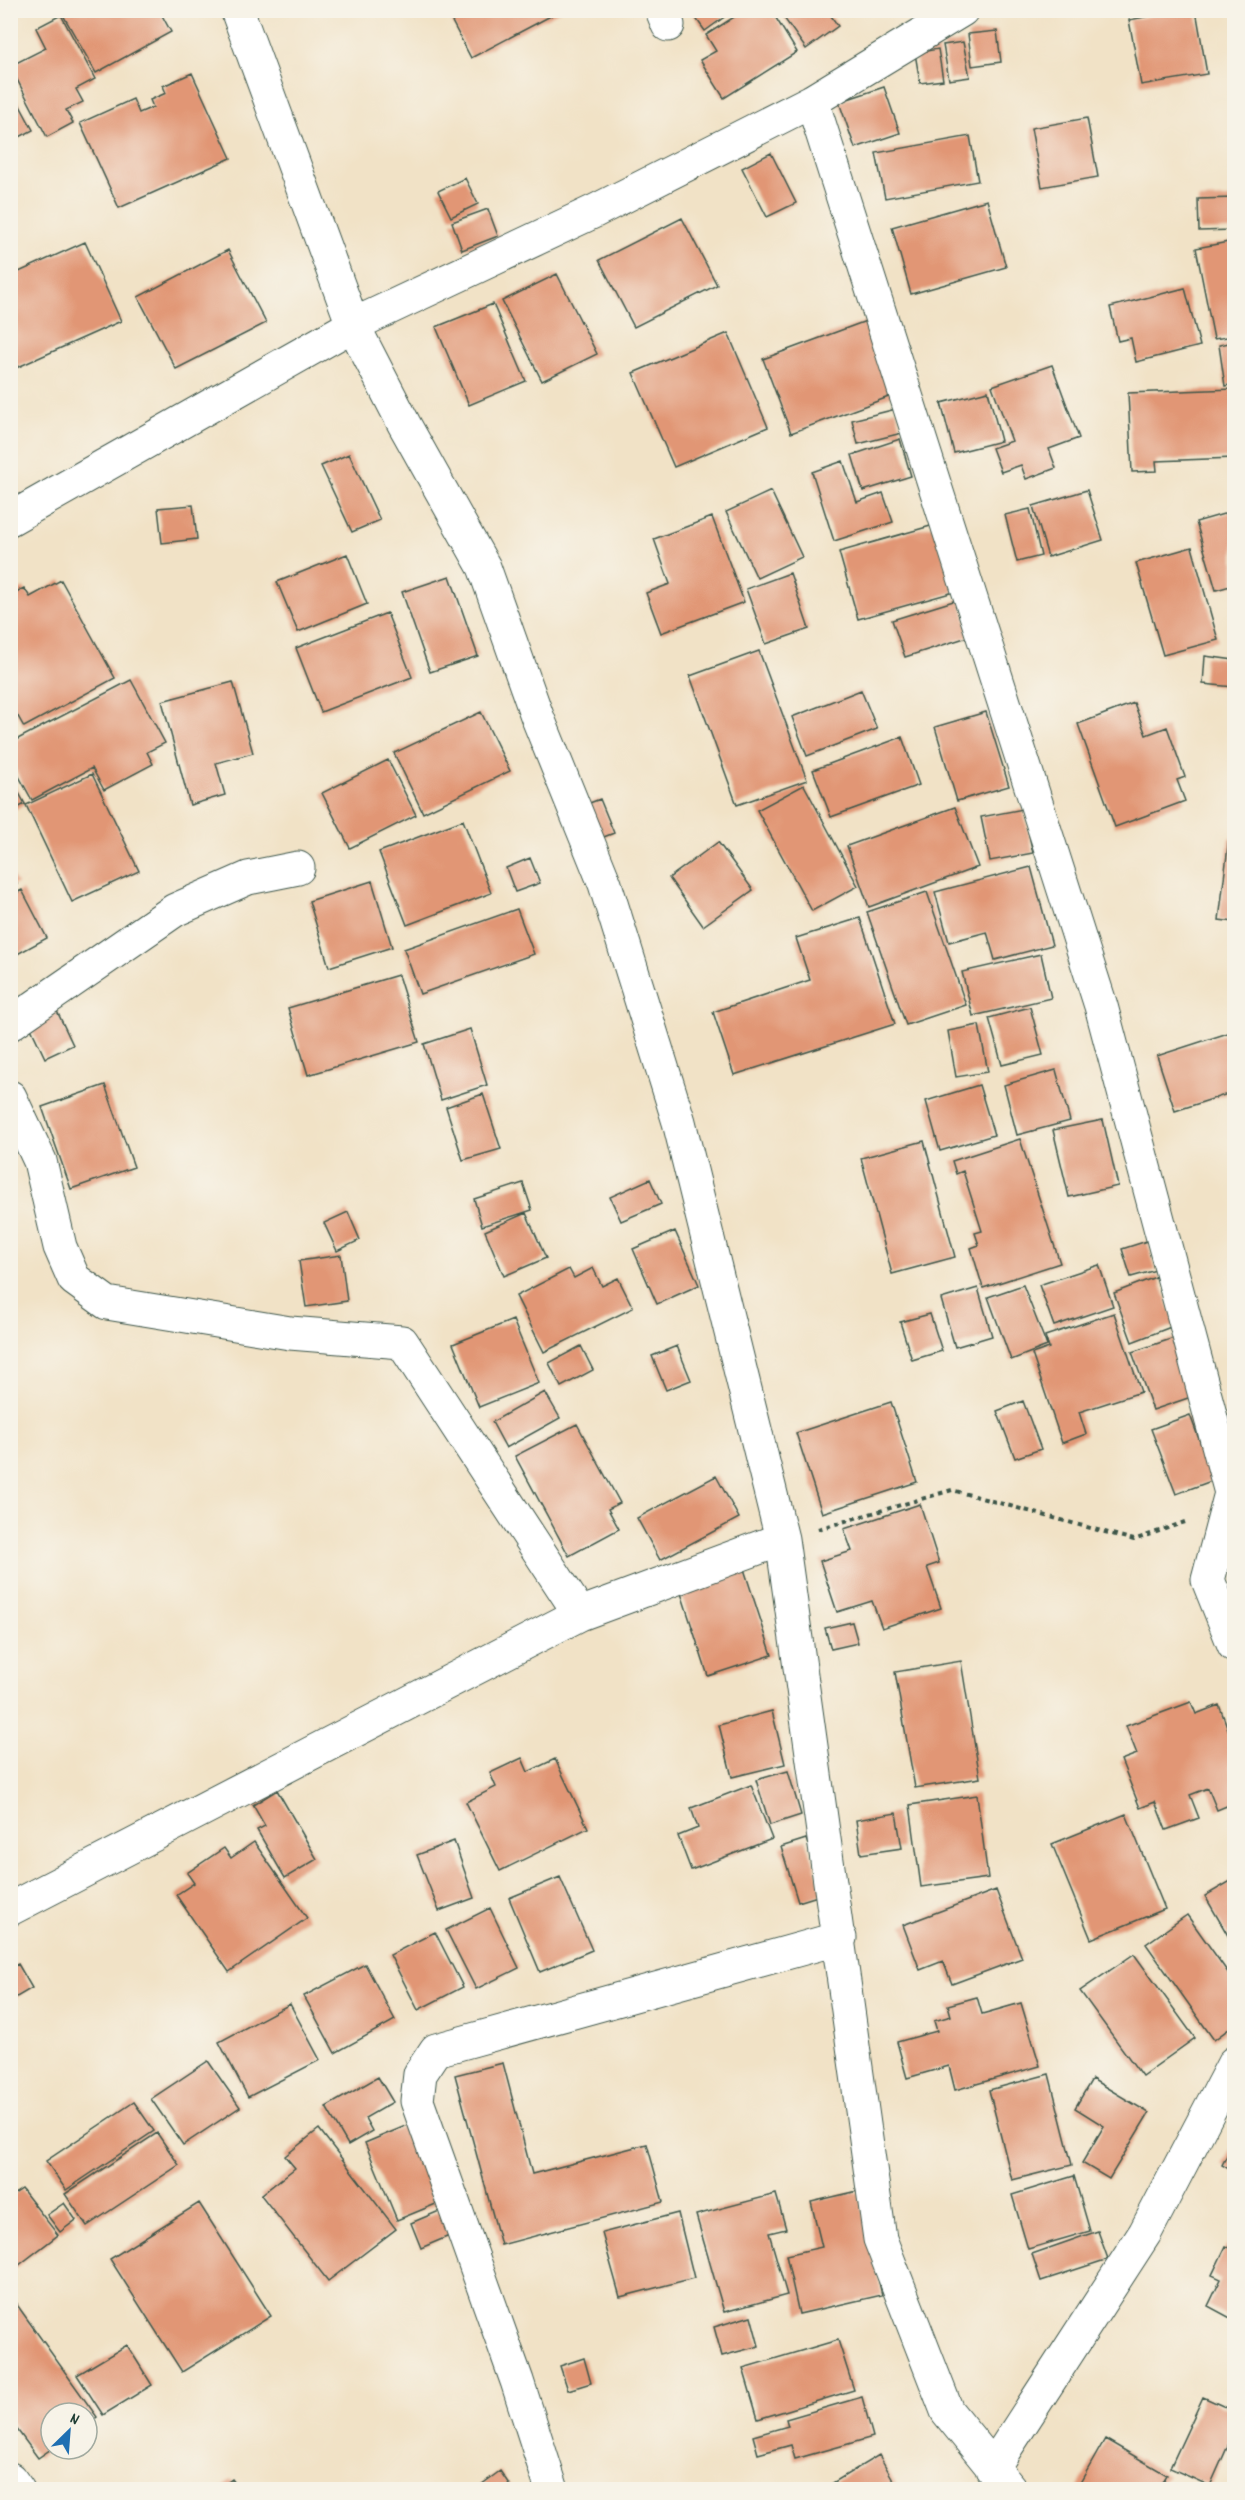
<svg xmlns="http://www.w3.org/2000/svg" width="1245" height="2500" viewBox="0 0 1245 2500" font-family="Dekko,sans-serif">
<style>
.building{fill:#e19674}
.lines{fill:none;stroke-linecap:round;stroke-linejoin:round}
.minor-casing{stroke:#3e564a;stroke-width:35}
.path{stroke:#3e564a;stroke-width:4;stroke-dasharray:4.5 4.5;stroke-linecap:butt}
.minor{stroke:#fff;stroke-width:33}
</style>
<rect width="100%" height="100%" fill="#f7f3e8"/>
<filter id="ink" filterUnits="userSpaceOnUse"><feTurbulence type="fractalNoise" baseFrequency=".0167" numOctaves="2"/><feDisplacementMap in="SourceGraphic" scale="12" xChannelSelector="R" yChannelSelector="G"/><feConvolveMatrix kernelMatrix="1 2 1 2 8 2 1 2 1" color-interpolation-filters="sRGB"/></filter>
<filter id="wash" filterUnits="userSpaceOnUse"><feTurbulence type="fractalNoise" baseFrequency=".008" numOctaves="4" result="noise"/><feDisplacementMap in="SourceGraphic" scale="24" xChannelSelector="R" yChannelSelector="G"/><feGaussianBlur stdDeviation="1.35" result="paint"/><feColorMatrix in="noise" values="0 0 0 0 0 0 0 0 0 0 0 0 0 0 0 0 0 1.4 0 .05"/><feComposite in="paint" operator="in"/></filter>
<g filter="url(#wash)">
<rect width="100%" height="100%" fill="#f1e2c6"/>
<g id="blocks">
<path class="building" d="M67,10H159L171,32L96,73L62,13Z
M446,10H562L471,58Z
M690,10H734L705,31Z
M745,10H771L797,52L724,98L700,60L716,51L706,35Z
M794,10H827L838,26L806,49L784,18Z
M1181,10H1196L1207,74L1141,85L1129,20Z
M61,15L95,79L76,89L83,102L66,110L73,123L47,137L10,66L46,48L36,28Z
M997,31L1001,62L972,66L968,34Z
M963,42L970,77L949,80L943,45Z
M938,49L943,80L920,83L915,53Z
M192,73L231,158L119,208L80,123L133,99L139,113L153,107L150,100L166,93L163,86Z
M10,87L33,130L10,142Z
M884,87L900,133L855,148L839,102Z
M1087,118L1098,177L1042,187L1031,128Z
M970,136L978,181L885,198L876,153Z
M771,153L796,203L767,217L742,168Z
M465,178L478,204L451,217L438,191Z
M1234,198V230L1199,231L1198,199Z
M987,200L1006,267L911,294L892,227Z
M488,209L498,236L462,250L452,222Z
M682,218L717,285L634,327L599,260Z
M1234,241V336L1214,339L1196,248Z
M85,242L121,321L16,368L10,357V276Z
M228,250L266,323L176,369L138,297Z
M557,274L597,354L542,381L502,301Z
M1185,288L1200,346L1136,362L1131,338L1118,341L1110,307Z
M493,304L526,381L469,405L436,327Z
M866,321L894,395L791,433L763,359Z
M728,333L768,427L674,467L633,373Z
M1234,342V384L1225,386L1219,345Z
M1052,365L1079,438L1049,449L1056,468L1026,479L1021,465L1001,472L992,448L1012,441L992,386Z
M1234,389V458L1156,461L1157,471L1132,472L1128,393Z
M988,391L1001,441L954,453L941,403Z
M896,409L902,433L858,444L852,420Z
M900,439L911,476L863,491L852,455Z
M349,454L380,520L352,532L321,466Z
M843,461L857,502L883,493L893,522L834,541L812,472Z
M1087,490L1103,540L1048,557L1033,506Z
M771,491L802,557L757,578L726,512Z
M193,505L197,539L162,543L158,508Z
M1030,509L1041,556L1017,562L1005,515Z
M1234,511V585L1216,590L1196,522Z
M712,517L744,602L661,633L646,593L670,584L654,539Z
M934,525L954,592L858,619L839,552Z
M1192,547L1218,640L1163,655L1136,563Z
M347,554L367,604L298,632L277,582Z
M790,573L809,629L766,644L746,589Z
M450,576L478,656L430,672L402,592Z
M61,580L115,678L24,727L10,702V595L24,588L30,597Z
M960,599L971,636L905,657L892,620Z
M387,613L412,677L321,712L296,648Z
M759,651L807,780L737,805L690,676Z
M1205,656L1234,660V687L1203,684Z
M131,680L165,743L147,752L153,764L104,790L92,768L32,800L10,760V743Z
M233,682L253,753L216,763L225,795L190,805L162,701Z
M861,690L877,729L807,756L792,717Z
M1134,703L1146,735L1167,727L1185,777L1177,780L1185,801L1115,827L1078,724Z
M481,712L510,771L423,813L394,753Z
M986,712L1009,786L957,801L935,727Z
M902,737L919,785L831,817L813,770Z
M388,760L416,815L350,848L322,793Z
M92,774L139,871L72,902L26,805Z
M10,777L25,804L10,812Z
M804,785L858,886L812,911L757,810Z
M600,799L614,833L596,840L582,806Z
M955,807L978,867L869,907L847,846Z
M1023,809L1033,853L990,861L981,817Z
M463,820L491,893L407,925L379,852Z
M1229,838H1234V922L1219,920Z
M718,842L753,890L703,926L669,878Z
M530,858L540,883L515,892L506,868Z
M1031,867L1052,945L995,960L987,932L949,942L935,892Z
M10,871L17,884L10,886Z
M372,881L392,947L329,967L309,901Z
M22,890L47,938L10,958V896Z
M927,892L966,1005L906,1025L867,912Z
M517,909L534,954L420,994L404,949Z
M860,918L895,1024L734,1075L713,1012L810,980L796,938Z
M1041,954L1051,998L973,1016L962,972Z
M398,975L419,1042L308,1075L288,1008Z
M1030,1007L1043,1055L1002,1065L989,1018Z
M56,1009L73,1045L45,1058L28,1022Z
M979,1025L988,1072L956,1077L948,1031Z
M470,1029L487,1085L441,1100L424,1044Z
M1234,1031V1092L1175,1111L1157,1056Z
M1056,1070L1070,1121L1017,1135L1004,1085Z
M105,1085L134,1167L71,1189L42,1107Z
M979,1085L994,1135L940,1151L926,1101Z
M483,1094L501,1149L463,1160L446,1107Z
M1103,1120L1118,1186L1069,1197L1053,1130Z
M1020,1139L1060,1263L983,1288L971,1248L979,1245L975,1233L982,1231L963,1171L956,1174L952,1161Z
M924,1141L955,1257L892,1274L861,1158Z
M650,1179L661,1204L621,1221L610,1197Z
M523,1183L532,1210L482,1226L474,1199Z
M348,1212L360,1240L337,1251L324,1223Z
M526,1213L546,1258L504,1276L485,1231Z
M675,1231L699,1285L657,1304L633,1249Z
M1147,1241L1156,1270L1131,1277L1122,1249Z
M341,1255L347,1301L306,1307L299,1261Z
M1099,1265L1113,1306L1054,1326L1039,1285Z
M593,1268L602,1286L618,1278L633,1308L544,1352L516,1296L569,1269L574,1278Z
M1158,1276L1176,1325L1132,1342L1114,1293Z
M1023,1285L1047,1346L1011,1360L988,1297Z
M978,1288L992,1336L955,1347L941,1299Z
M1114,1313L1141,1392L1079,1412L1086,1434L1062,1443L1032,1354L1049,1348L1045,1336Z
M930,1314L942,1351L912,1360L900,1322Z
M513,1320L539,1383L479,1407L453,1344Z
M1174,1338L1194,1396L1153,1410L1132,1352Z
M581,1346L593,1370L561,1387L549,1363Z
M677,1346L691,1380L666,1390L652,1356Z
M545,1392L560,1418L506,1448L492,1422Z
M1023,1401L1041,1449L1015,1458L997,1411Z
M891,1402L917,1482L822,1513L796,1433Z
M1190,1415L1214,1480L1176,1494L1151,1429Z
M577,1424L620,1503L608,1509L619,1529L569,1556L515,1456Z
M716,1476L739,1518L660,1560L637,1518Z
M920,1504L939,1563L927,1567L941,1608L882,1628L872,1601L837,1612L820,1561L852,1551L844,1529Z
M744,1569L772,1655L708,1676L680,1590Z
M852,1622L858,1643L831,1649L825,1628Z
M961,1661L980,1778L915,1788L895,1672Z
M1191,1702L1196,1714L1219,1705L1234,1745V1764L1230,1766L1234,1778V1803L1217,1810L1208,1788L1190,1795L1199,1818L1166,1830L1155,1802L1140,1808L1121,1760L1137,1754L1126,1726Z
M772,1711L785,1764L732,1777L719,1725Z
M522,1758L528,1772L555,1759L588,1828L500,1871L466,1802L496,1787L490,1773Z
M788,1771L801,1815L770,1825L756,1780Z
M751,1785L772,1839L691,1870L678,1836L698,1828L691,1808Z
M277,1790L317,1859L285,1878L257,1830L265,1826L253,1805Z
M977,1795L988,1878L921,1887L910,1805Z
M896,1813L902,1848L861,1854L856,1820Z
M1126,1814L1165,1909L1091,1939L1052,1844Z
M806,1839L824,1894L798,1902L781,1847Z
M454,1841L474,1898L439,1911L417,1855Z
M254,1842L307,1918L229,1972L176,1895L194,1883L187,1873L224,1848L231,1858Z
M560,1877L592,1950L540,1972L509,1898Z
M1234,1879V1946L1205,1896Z
M996,1890L1022,1958L952,1984L943,1961L920,1970L903,1925Z
M490,1908L519,1968L476,1989L446,1930Z
M1187,1915L1234,1981V2025L1214,2040L1146,1944Z
M435,1932L463,1987L418,2010L390,1955Z
M1134,1954L1195,2038L1142,2076L1080,1991Z
M18,1964L32,1988L10,2001V1968Z
M365,1964L395,2020L335,2053L304,1996Z
M977,1997L982,2014L1021,2003L1040,2066L955,2090L949,2066L907,2078L897,2042L937,2031L934,2021L951,2016L948,2005Z
M290,2004L320,2060L248,2097L219,2042Z
M208,2061L240,2107L183,2145L151,2099Z
M503,2063L532,2174L647,2144L663,2202L501,2245L455,2075Z
M1049,2074L1072,2165L1012,2180L989,2090Z
M378,2077L393,2102L365,2118L372,2131L348,2145L326,2107Z
M1092,2079L1149,2113L1109,2179L1082,2163L1104,2126L1075,2108Z
M134,2102L154,2131L66,2190L46,2161Z
M415,2122L448,2199L397,2220L365,2143Z
M319,2129L396,2229L328,2281L261,2195L295,2168L285,2156Z
M157,2133L179,2165L87,2226L65,2194Z
M1234,2142V2172L1222,2165Z
M1074,2176L1090,2231L1028,2249L1012,2195Z
M22,2189L58,2235L10,2272V2197Z
M858,2191L882,2295L799,2314L786,2255L822,2247L811,2202Z
M776,2194L786,2229L769,2233L787,2295L724,2312L696,2215Z
M64,2203L76,2220L60,2232L47,2215Z
M199,2203L271,2316L182,2372L110,2259Z
M444,2209L454,2234L421,2248L411,2223Z
M678,2213L694,2278L620,2297L602,2233Z
M1098,2231L1108,2259L1041,2281L1032,2254Z
M1226,2246L1234,2250V2320L1208,2306L1221,2279L1212,2275Z
M10,2295L97,2417L87,2424V2413H51V2449L38,2458L10,2420Z
M751,2316L759,2346L722,2356L714,2327Z
M838,2340L854,2390L758,2419L743,2368Z
M127,2345L152,2385L103,2415L77,2375Z
M584,2358L591,2383L568,2390L560,2366Z
M862,2397L873,2437L795,2459L791,2445L758,2454L753,2436L788,2426L786,2419Z
M1203,2397L1234,2411V2432L1210,2486L1170,2468Z
M1105,2439L1167,2475L1162,2483L1172,2490H1076Z
M879,2455L899,2490H821Z
M500,2471L513,2490H474Z
M232,2479L240,2490H217Z"/>
</g>
</g>
<g filter="url(#ink)">
<use href="#blocks" fill-opacity="0" stroke="#3e564a" stroke-width="1.5"/>
<g class="lines">
<defs>
<path id="minor" d="M237,10L353,325L404,424L484,567L537,716L605,884L679,1122L782,1539L880,2239L947,2411L1011,2490
M662,10L668,25
M812,101L1101,1006L1231,1493L1208,1580L1234,1645
M10,519L353,325L595,211L812,101L962,10
M10,1024L175,910L248,878L298,868
M10,1097L40,1161L60,1247L74,1279L107,1303L290,1333L402,1342L580,1614
M10,1909L580,1614L782,1539
M992,2469L1145,2233L1234,2063
M10,2479L18,2490
M552,2490L517,2381L417,2101L420,2074L436,2050L840,1938"/>
</defs>
<use href="#minor" class="minor-casing"/>
<path class="path" d="M818,1529L952,1490L1134,1540L1185,1522"/>
<use href="#minor" class="minor"/>
</g>
</g>
<rect width="1245" height="2500" fill="none" stroke="#f7f3e8" stroke-width="36"/>
<g transform="translate(69 2431) rotate(25)"><circle r="28" fill="#f7f3e8" stroke="#a1aaa0" stroke-width="1.5"/>
<path d="M0-4.5L10 22L0 15L-10 22Z" fill="#1f6fb2"/>
<text y="-9" font-size="16" font-weight="bold" text-anchor="middle" fill="#1f3d34">N</text>
</g>
</svg>
